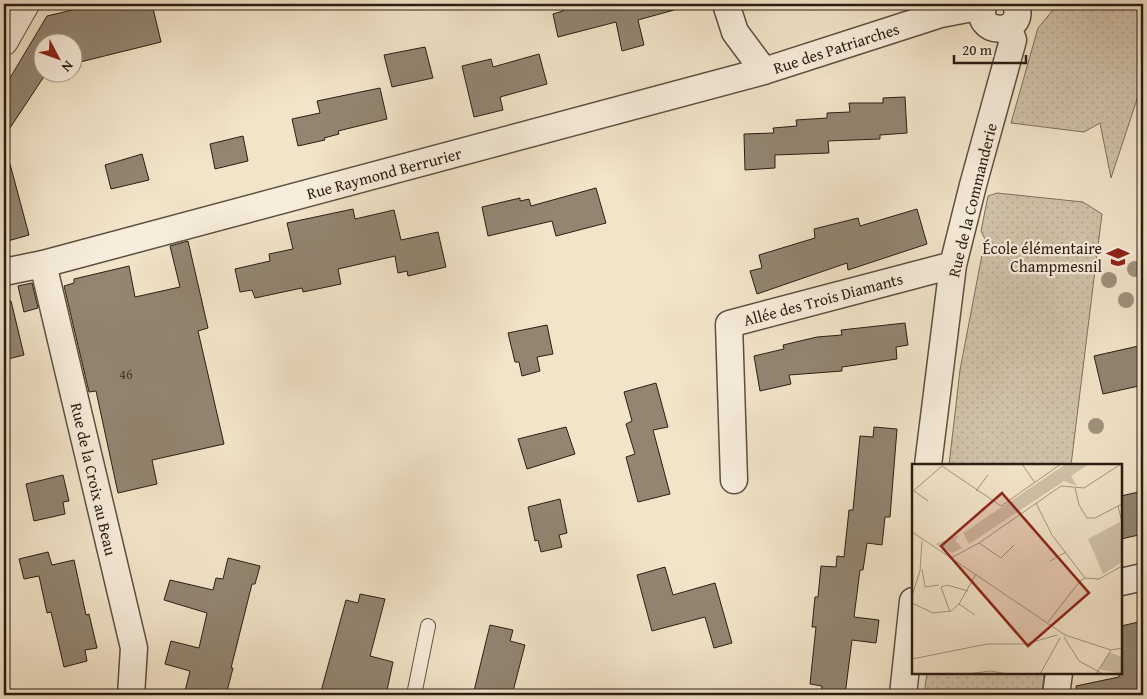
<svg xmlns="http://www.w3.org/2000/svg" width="1147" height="699" viewBox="0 0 1147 699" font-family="'Gentium Book Plus',serif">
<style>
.grass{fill:url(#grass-dots);stroke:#7d705f}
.building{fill:#928572;stroke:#2a1e14}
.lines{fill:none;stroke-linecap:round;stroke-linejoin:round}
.service-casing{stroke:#5c5041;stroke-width:16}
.minor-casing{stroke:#5c5041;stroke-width:29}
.tertiary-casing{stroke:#5c5041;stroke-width:30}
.service{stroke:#f7eddc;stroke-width:14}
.minor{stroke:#f7eddc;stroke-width:26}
.tertiary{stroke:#f7eddc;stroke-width:28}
.tree{fill:#a0927e}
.labels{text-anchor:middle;stroke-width:4.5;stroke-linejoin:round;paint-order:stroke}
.number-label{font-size:14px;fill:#44382c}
.street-label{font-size:16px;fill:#2a1e14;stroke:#f7eddc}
.poi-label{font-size:16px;fill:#2a1e14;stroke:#f7eddc;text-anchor:end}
.inset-road{fill:none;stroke:#a29581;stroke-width:1}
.view{fill:#8f2418;fill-opacity:0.15;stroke:#8f2418;stroke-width:2.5}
.inset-edge{fill:none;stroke:#2a1e14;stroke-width:2.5}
</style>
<defs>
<pattern id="grass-dots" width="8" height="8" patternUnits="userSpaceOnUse" patternTransform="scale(1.25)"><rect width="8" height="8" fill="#d0c2aa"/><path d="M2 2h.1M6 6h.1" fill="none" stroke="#b3a691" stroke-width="1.8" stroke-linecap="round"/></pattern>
</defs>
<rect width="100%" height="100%" fill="#f2e4c9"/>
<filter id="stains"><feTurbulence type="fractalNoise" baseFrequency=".004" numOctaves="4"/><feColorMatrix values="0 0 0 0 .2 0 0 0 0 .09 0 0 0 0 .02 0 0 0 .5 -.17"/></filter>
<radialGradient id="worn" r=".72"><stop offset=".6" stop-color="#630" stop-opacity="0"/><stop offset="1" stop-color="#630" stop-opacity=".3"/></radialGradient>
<path class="grass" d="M1064,4H1143V81L1111,178L1100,123L1084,132L1011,123L1038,28L1053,10Z
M997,193L1083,202L1102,214L1071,465H949L960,370L985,239L981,231L988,196Z
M927,673H1044L1042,695H924Z"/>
<path class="building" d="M98,4H152L161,42L72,64V42H42V72H47L4,137V88L47,16Z
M562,4H674V10L638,20L644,45L622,51L616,22L558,37L553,14L563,11Z
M425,47L433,78L392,87L384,55Z
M539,54L547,84L500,97L503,110L474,117L462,66L491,59L493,67Z
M380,88L387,119L338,131L339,134L324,138L325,140L298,146L292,119L320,113L317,101Z
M905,97L907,133L880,135V139L828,141L829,153L775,155V168L745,170L744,134L774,133L773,128L797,126L796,120L827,118V113L850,112L849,103H883V98Z
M243,136L248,161L215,169L210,144Z
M142,154L149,180L111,189L105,165Z
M10,164L29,235L4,242V165Z
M596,188L606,223L556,236L552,221L488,236L482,207L520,198V201L529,199L531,206Z
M353,209L355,219L394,210L401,240L438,232L446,267L408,276L407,271L398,273L395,256L338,269L341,284L303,292L302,288L255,298L252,290L240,292L235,269L270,261L269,254L293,249L287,223Z
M917,209L927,244L848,270L847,263L757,294L750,271L762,268L759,255L815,238L814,229L858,218L860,226Z
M188,241L208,328L198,331L224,444L152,460L157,484L118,493L96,391L89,392L64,286L74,283V279L129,266L135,297L180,287L170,246Z
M32,283L38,308L24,312L18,286Z
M4,301H11L24,355L4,360Z
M905,323L908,345L896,347L897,359L842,367V371L789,375L791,384L760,391L754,356L784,349L783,345L817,337L842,335L841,330Z
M547,325L553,354L537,357L540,371L522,376L519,362H515L508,333Z
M1143,345V385L1103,394L1094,356Z
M656,383L668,427L653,430L670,494L638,502L626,457L635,454L626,424L632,421L624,392Z
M566,427L575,454L527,469L518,439Z
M874,427L897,429L890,517H885L882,545L867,543L863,570H860L854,617L879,620L876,643L852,640L845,695H821L822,686L810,684L816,627H812L815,597H818L821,566L836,567L837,556L844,557L849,510H853L860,436L873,437Z
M63,475L69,501L63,502L65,514L34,521L26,484Z
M1143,491V534L1121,539V496Z
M560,499L567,533L559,535L562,547L541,552L538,540L535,541L528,507Z
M48,552L52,565L74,560L86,615L89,614L97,648L85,650L87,661L64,667L51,612L47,613L39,576L24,579L19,559Z
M228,558L260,566L255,584H252L231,668H233L226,695H184L190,671L165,664L171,641L199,648L207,613L164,600L170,580L213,590L216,578L223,579Z
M665,567L673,595L715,583L732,643L714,648L705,617L652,631L637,575Z
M360,594L385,599L370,656L393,662L386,695H320L346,600L358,603Z
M1143,621V695H1077L1076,686L1119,677L1121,626Z
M490,625L513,630L510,641L525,645L512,695H473Z"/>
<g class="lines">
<defs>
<path id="service" d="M414,695L428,626"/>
<path id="minor" d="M726,4L735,32L764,71
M984,4C971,36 1027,38 1016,4
M43,264L134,648L131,695
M4,272L43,264L764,71L941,14L983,6
M928,465L953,265L973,185L1013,40L1008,27
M734,480L729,324L953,265
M1121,582L1143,577
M903,695L913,601
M1056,695L1059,673"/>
<path id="tertiary" d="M4,41L25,4"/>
</defs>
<use href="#service" class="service-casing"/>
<use href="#minor" class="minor-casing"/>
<use href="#tertiary" class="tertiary-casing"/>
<use href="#service" class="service"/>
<use href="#minor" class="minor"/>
<use href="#tertiary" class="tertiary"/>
</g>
<g class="tree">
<circle cx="1135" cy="269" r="8"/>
<circle cx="1109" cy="280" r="8"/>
<circle cx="1126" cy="300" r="8"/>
<circle cx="1096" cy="426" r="8"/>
</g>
<defs>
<symbol id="school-bare" viewBox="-9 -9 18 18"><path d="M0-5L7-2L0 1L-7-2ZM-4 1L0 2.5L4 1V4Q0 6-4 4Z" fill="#8f2418" stroke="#f7eddc" stroke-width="2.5" paint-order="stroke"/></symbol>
</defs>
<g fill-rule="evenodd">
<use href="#school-bare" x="1102" y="241" width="32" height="32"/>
</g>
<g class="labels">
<g class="number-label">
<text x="126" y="379">46</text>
</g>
<g class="street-label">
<text transform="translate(836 48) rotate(-18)" y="6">Rue des Patriarches</text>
<text transform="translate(384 173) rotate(-15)" y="6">Rue Raymond Berrurier</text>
<text transform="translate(972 200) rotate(-76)" y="6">Rue de la Commanderie</text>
<text transform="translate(823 299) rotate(-15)" y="6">Allée des Trois Diamants</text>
<text transform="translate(94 479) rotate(77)" y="6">Rue de la Croix au Beau</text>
</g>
<g class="poi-label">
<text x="1102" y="254">École élémentaire<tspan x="1102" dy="18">Champmesnil</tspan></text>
</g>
</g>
<g transform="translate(912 464)">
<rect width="210" height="210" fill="#f2e4c9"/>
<path d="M154,0H177L159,12L165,22L152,17L57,80L51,69ZM47,71L43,76L50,84L40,89L23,80ZM197,188L210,193V210L187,205Z" fill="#d0c2aa"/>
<path d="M208,58L210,98L191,110L176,75Z" fill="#d0c2aa"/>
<path class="inset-road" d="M110,0L123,19M163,24L167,41L175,54H183L210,40M2,27L16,37M64,27L76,11M0,28L30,2L89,42L149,0M124,39L140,71L173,114M206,42L210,58M0,68L39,94M67,79L89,94L102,81M39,94L67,79L149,22L172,24L209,0M39,94L153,171L199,186L210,184M138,97L154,88M10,105L13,123L27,121M0,132L8,107L10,77M0,139L21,149L39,147L47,140L64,110M47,140L63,151M38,148L29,123L35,121L56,127M136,158L168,117L173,114L187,115L210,102M152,173L167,197L191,210M0,195L75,180H114L145,171M54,210L79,207L96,210M128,210L148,174M184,210L199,186"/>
<path class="view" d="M90,29L177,129L116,182L29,82Z"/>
<rect width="210" height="210" class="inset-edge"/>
</g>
<rect width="1147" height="699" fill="none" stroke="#f2e4c9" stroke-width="20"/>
<rect x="5" y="5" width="1137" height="689" fill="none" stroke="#2a1e14" stroke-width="2.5"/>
<rect x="10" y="10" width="1127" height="679" fill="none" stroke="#2a1e14"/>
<g transform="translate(58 58) rotate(131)"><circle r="24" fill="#f7eddc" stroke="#a59a8c"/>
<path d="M0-4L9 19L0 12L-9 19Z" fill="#8f2418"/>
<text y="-8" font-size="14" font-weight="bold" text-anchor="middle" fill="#2a1e14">N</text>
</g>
<path d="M954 55v8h72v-8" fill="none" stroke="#2a1e14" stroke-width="2.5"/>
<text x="962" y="55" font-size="15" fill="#2a1e14" stroke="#f7eddc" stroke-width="4" paint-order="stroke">20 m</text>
<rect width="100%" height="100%" filter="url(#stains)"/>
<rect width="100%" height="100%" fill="url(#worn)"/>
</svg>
